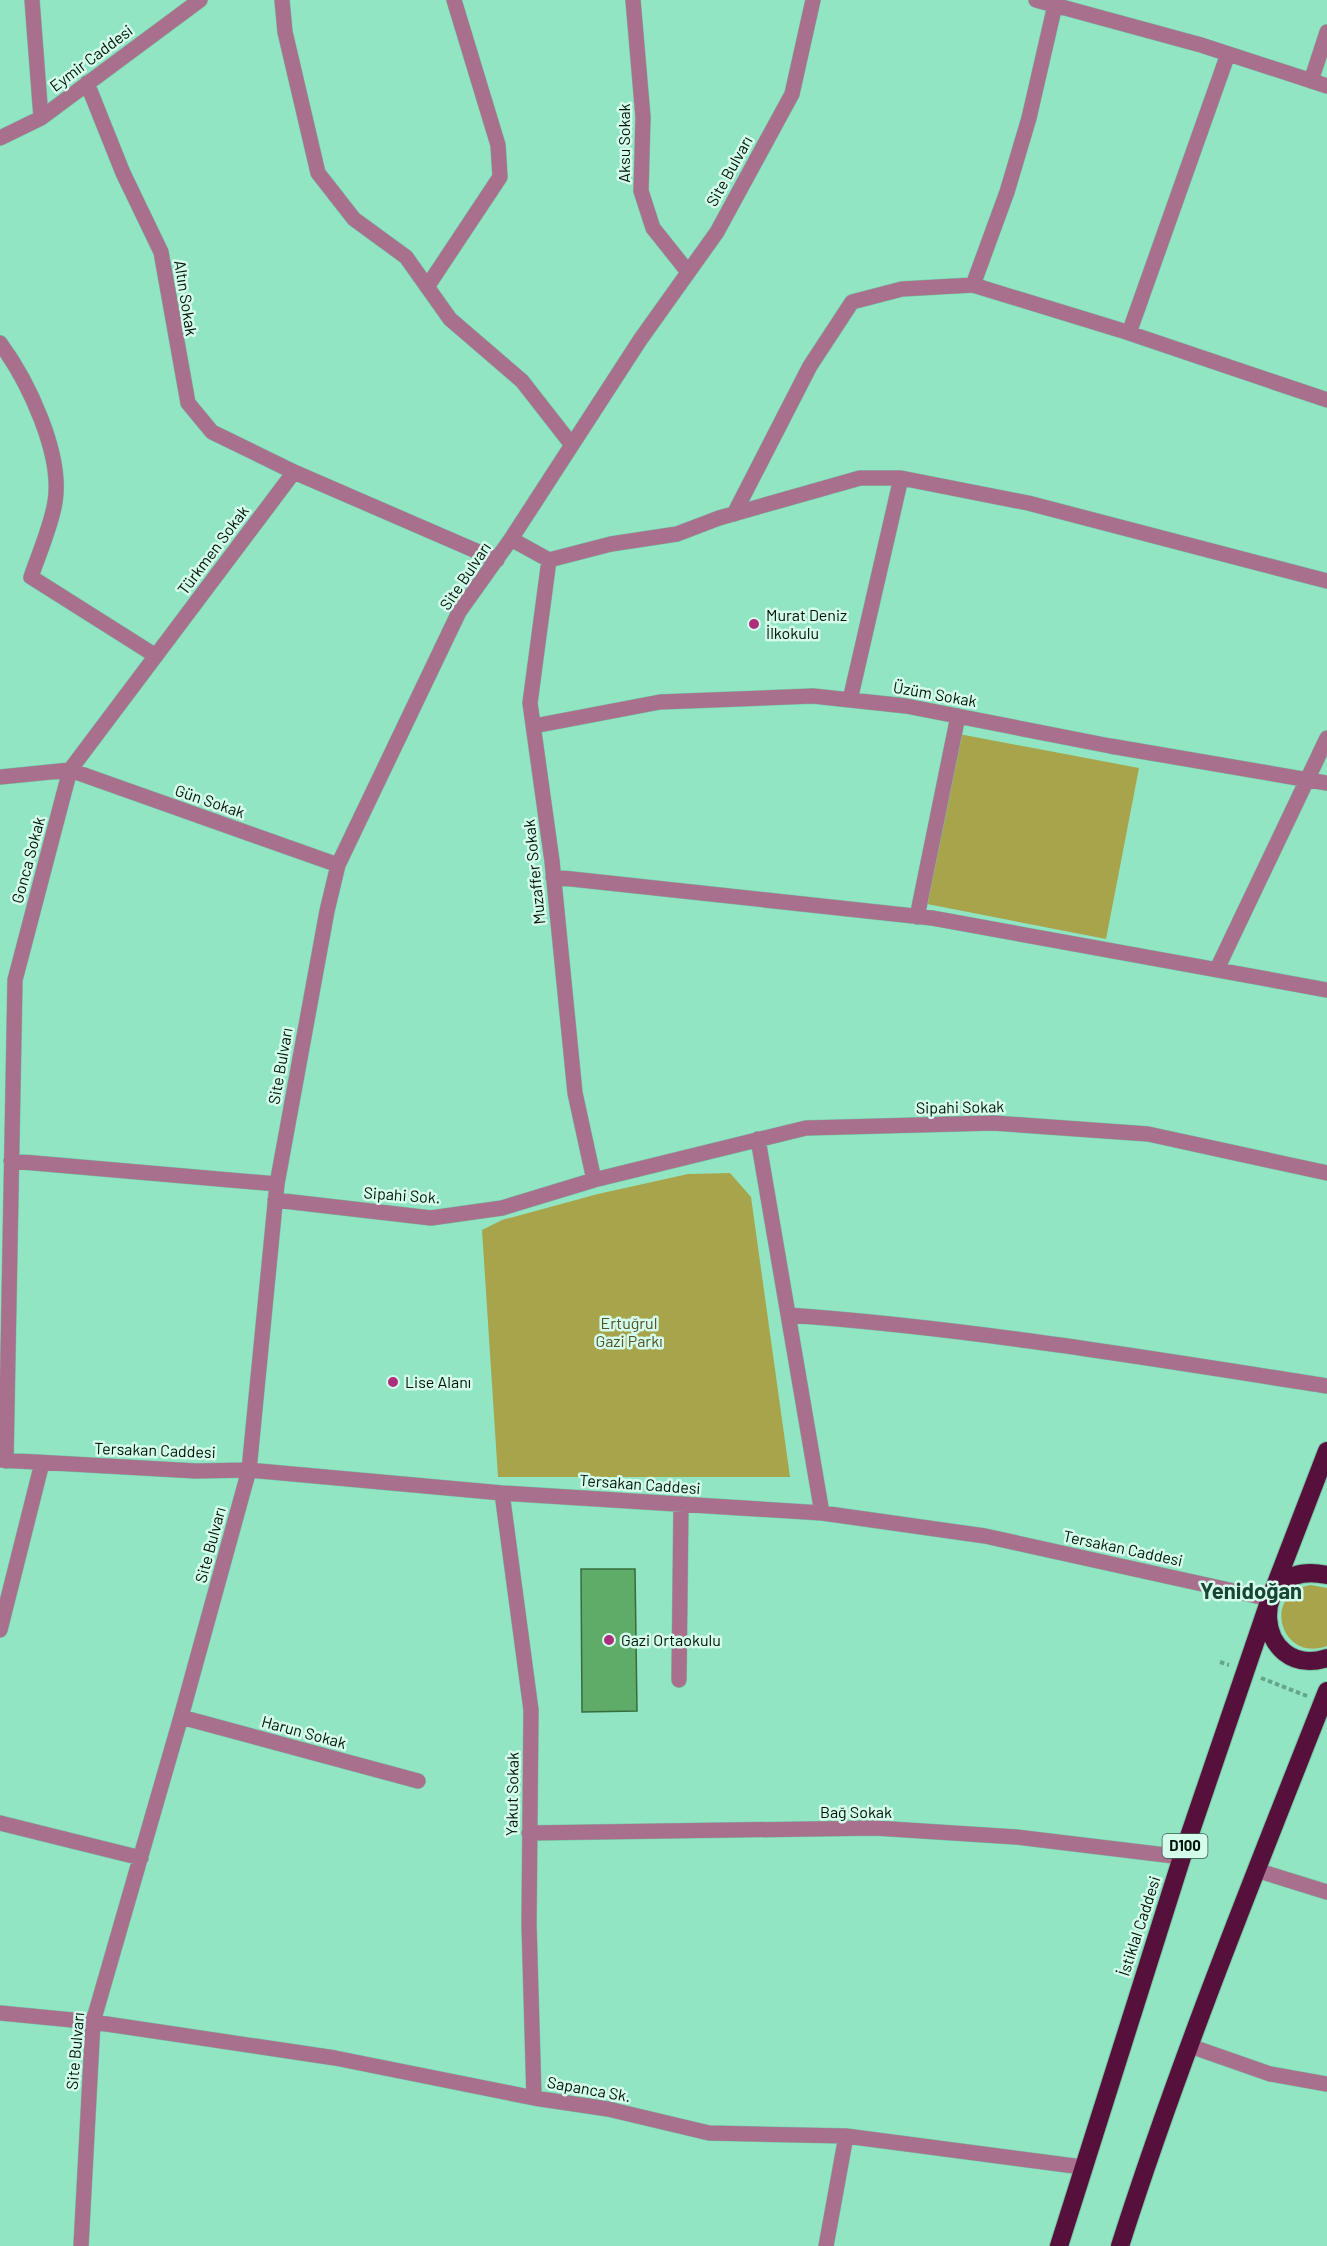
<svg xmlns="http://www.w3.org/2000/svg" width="1327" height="2246" viewBox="0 0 1327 2246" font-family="Barlow,sans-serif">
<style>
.green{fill:#a7a44b}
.building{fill:#5eac68;stroke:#366d3e;stroke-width:1.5}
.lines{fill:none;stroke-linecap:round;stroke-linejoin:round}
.minor-casing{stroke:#7ac3a5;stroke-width:16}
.highway-casing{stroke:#7ac3a5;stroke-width:20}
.path{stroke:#65a58b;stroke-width:4;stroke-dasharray:4.5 3;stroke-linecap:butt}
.minor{stroke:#a9708e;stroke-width:15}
.highway{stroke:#56103c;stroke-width:18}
.poi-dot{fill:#ad2e7d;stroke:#d4fceb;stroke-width:2}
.labels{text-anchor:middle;stroke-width:5;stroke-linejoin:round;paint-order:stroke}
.shield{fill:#d4fceb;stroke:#40584d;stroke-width:1.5}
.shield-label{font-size:15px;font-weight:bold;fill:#001209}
.street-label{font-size:16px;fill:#001209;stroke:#d4fceb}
.poi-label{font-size:16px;fill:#001209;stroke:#d4fceb;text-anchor:start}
.park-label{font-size:16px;fill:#535126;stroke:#d4fceb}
.district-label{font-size:22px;font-weight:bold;fill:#184535;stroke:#d4fceb}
</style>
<rect width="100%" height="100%" fill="#91e5c3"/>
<path class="green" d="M959,734L1139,768L1106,939L927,904Z
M730,1173L751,1197L790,1477H498L482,1230L502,1220L598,1194L688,1174Z
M1311,1585L1327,1588V1646C1281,1663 1260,1594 1311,1585Z"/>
<path class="building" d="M581,1569H635L637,1711L582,1712Z"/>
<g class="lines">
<defs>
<path id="minor" d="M32,0L41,118
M282,0L285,32L318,173L354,219L406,257L450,319L522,381L572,445
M633,0L643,117L641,191L653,228L688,272
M1036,0L1201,45L1327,86
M1311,81L1327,32
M87,83L123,173L161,252L188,403L212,432L294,472
M0,138L41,118L200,0
M973,285L1120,330L1327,400
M427,287L500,177L498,145L454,0
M1129,333L1228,54
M0,343C28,381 63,454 55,502C51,527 39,553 31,577L156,656
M734,514L810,366L852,302L902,289L973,285L1007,192L1029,118L1055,5
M511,539L549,560L611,544L677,534L719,518L860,478H901L1028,503L1327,581
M549,560L530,703L552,861L575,1093L594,1180
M850,700L901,478
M534,726L660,702L813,696L906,706L1110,746L1327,783
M0,777L70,770L294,472L497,560
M553,877L932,918L1327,990
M917,917L958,716
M1217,969L1327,738
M758,1139L822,1513
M11,1161L277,1184
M275,1200L431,1218L502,1208L594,1180L806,1128L993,1123L1148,1134L1327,1173
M788,1315C969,1328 1148,1358 1327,1386
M0,1460L196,1471L249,1470L502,1493L822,1513L985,1536L1270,1599
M6,1461L15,980L70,770L338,865
M502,1493L531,1710L529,1924L534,2098
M0,1630L42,1463
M679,1680L681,1504
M181,1717L418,1781
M0,1823L141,1858
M529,1833L875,1828L1016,1837L1182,1857
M1256,1870L1327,1892
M0,2013L93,2022L335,2058L534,2098L608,2109L709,2133L846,2136L1082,2167
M1190,2046L1270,2074L1327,2084
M81,2246L93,2022L181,1717L249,1470L277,1184L327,911L338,865L459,612L511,539L640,340L717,232L792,94L813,0
M826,2246L846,2136"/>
<path id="highway" d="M1327,1575C1243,1557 1254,1681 1327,1658
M1059,2246L1182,1857L1270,1599L1327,1451
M1120,2246C1180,2058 1255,1874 1327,1691"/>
</defs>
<use href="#minor" class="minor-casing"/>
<use href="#highway" class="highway-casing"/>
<path class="path" d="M1220,1662L1229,1665
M1261,1678L1307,1696"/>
<use href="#minor" class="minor"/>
<use href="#highway" class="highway"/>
</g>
<g class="poi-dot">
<circle cx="754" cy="624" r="6"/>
<circle cx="393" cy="1382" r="6"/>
<circle cx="609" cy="1640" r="6"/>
</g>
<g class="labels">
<rect class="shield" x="1162.5" y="1834" width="45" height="24" rx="4.5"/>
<g class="shield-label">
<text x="1185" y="1851">D100</text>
</g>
<g class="street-label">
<text transform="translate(91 58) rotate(-37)" y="6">Eymir Caddesi</text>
<text transform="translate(624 143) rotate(-90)" y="6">Aksu Sokak</text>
<text transform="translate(729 171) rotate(-61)" y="6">Site Bulvarı</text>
<text transform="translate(186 298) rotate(81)" y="6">Altın Sokak</text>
<text transform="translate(213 550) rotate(-53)" y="6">Türkmen Sokak</text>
<text transform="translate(465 576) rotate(-56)" y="6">Site Bulvarı</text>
<text transform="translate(935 694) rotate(10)" y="6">Üzüm Sokak</text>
<text transform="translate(210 801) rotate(19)" y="6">Gün Sokak</text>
<text transform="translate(28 860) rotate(-75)" y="6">Gonca Sokak</text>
<text transform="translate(534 872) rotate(-96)" y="6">Muzaffer Sokak</text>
<text transform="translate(280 1066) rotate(-80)" y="6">Site Bulvarı</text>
<text transform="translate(960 1107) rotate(-1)" y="6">Sipahi Sokak</text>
<text transform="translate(402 1195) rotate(4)" y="6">Sipahi Sok.</text>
<text transform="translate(155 1450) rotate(2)" y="6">Tersakan Caddesi</text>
<text transform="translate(640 1484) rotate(4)" y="6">Tersakan Caddesi</text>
<text transform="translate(210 1545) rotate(-75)" y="6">Site Bulvarı</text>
<text transform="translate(1123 1548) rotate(12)" y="6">Tersakan Caddesi</text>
<text transform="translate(304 1732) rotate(15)" y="6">Harun Sokak</text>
<text transform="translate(512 1794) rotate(-89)" y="6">Yakut Sokak</text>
<text x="856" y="1818">Bağ Sokak</text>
<text transform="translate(1139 1926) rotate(-72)" y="6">İstiklal Caddesi</text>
<text transform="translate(75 2051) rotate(-85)" y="6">Site Bulvarı</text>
<text transform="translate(589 2089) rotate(10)" y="6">Sapanca Sk.</text>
</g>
<g class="poi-label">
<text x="766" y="621">Murat Deniz<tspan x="766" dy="18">İlkokulu</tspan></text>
<text x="405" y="1388">Lise Alanı</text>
<text x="621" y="1646">Gazi Ortaokulu</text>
</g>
<g class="park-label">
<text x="629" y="1329">Ertuğrul<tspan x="629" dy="18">Gazi Parkı</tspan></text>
</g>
<g class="district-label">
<text x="1251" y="1599">Yenidoğan</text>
</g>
</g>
</svg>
